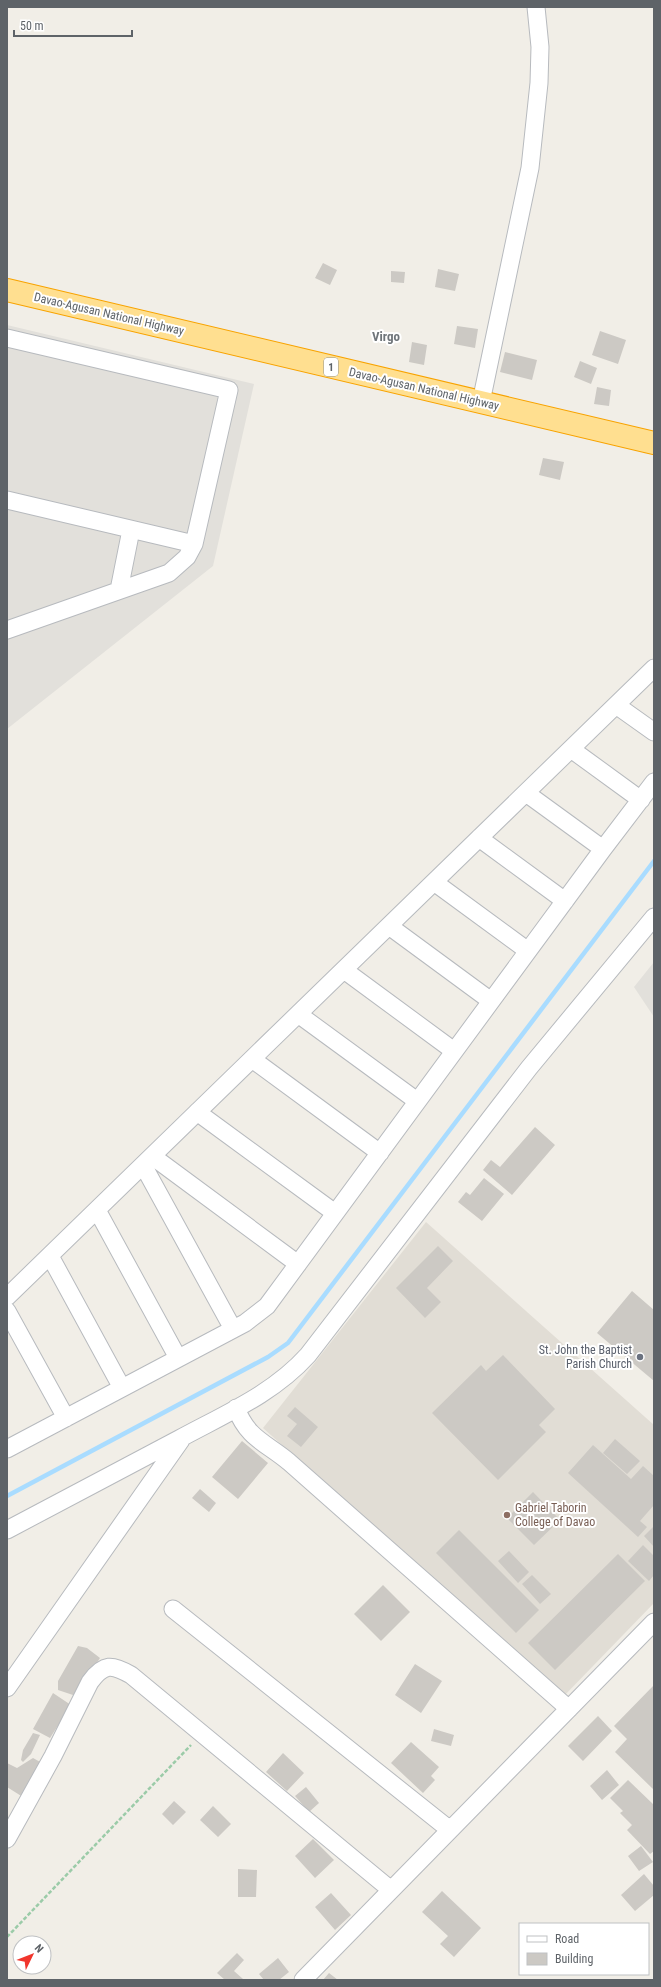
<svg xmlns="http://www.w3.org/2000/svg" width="661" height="1987" viewBox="0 0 661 1987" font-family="'Roboto Condensed',sans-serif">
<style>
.industrial{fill:#e2e0db}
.education{fill:#e1ddd5}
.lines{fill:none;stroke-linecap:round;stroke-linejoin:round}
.stream{stroke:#a9dcff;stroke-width:4.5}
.building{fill:#ccc9c4}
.minor-casing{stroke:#b7babe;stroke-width:19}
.highway-casing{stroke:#f8a300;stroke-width:24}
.path{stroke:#9bcba8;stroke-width:2.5;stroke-dasharray:4 2;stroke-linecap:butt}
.minor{stroke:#fff;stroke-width:17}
.highway{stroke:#ffdf90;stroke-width:22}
.worship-dot{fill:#6b7280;stroke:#fff;stroke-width:1.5}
.education-dot{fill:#8d6e63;stroke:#fff;stroke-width:1.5}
.labels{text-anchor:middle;stroke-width:4;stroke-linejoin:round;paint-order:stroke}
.shield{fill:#fff;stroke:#8e9295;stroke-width:1}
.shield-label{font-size:11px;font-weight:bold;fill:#5e6368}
.street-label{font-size:12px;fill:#5e6368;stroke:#fff}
.worship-label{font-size:12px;fill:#5b616d;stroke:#fff;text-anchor:end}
.education-label{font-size:12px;fill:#785e54;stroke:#fff;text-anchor:start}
.neighbourhood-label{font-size:13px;font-weight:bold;fill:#6f757a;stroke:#fff}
</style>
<rect width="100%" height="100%" fill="#f1eee7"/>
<path class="industrial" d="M7,325L254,384L213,566L7,729Z
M654,962V1017L634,987Z"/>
<path class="education" d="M426,1222L654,1425V1603L563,1697L263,1428Z"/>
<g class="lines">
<path class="stream" d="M7,1496L268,1357L288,1343L654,861"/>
</g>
<path class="building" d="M323,263L337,270L330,285L315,278Z
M438,269L459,274L455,291L435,287Z
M391,271L405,272L404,283L391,282Z
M457,326L478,329L475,348L454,344Z
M600,331L626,340L618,364L592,355Z
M412,342L427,345L424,365L409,362Z
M505,352L537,360L532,380L500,372Z
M580,361L597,368L591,384L574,377Z
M597,387L611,390L609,406L594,404Z
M543,458L564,462L560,480L539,475Z
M535,1127L555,1145L512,1195L483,1170L491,1160L500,1167Z
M484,1178L504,1194L482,1221L458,1202L466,1192L470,1195Z
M438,1246L453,1261L427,1288L441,1302L425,1318L396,1288Z
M632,1291L654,1310V1381L597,1333Z
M503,1355L555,1409L539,1425L546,1432L498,1480L432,1413L481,1365L486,1371Z
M295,1407L318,1427L301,1447L287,1436L297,1424L287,1416Z
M615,1439L640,1461L627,1474L603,1453Z
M242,1441L268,1463L238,1499L212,1477Z
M593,1445L631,1479L643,1466L654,1476V1505L640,1521L647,1527L638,1537L568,1473Z
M200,1489L216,1503L209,1512L192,1498Z
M533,1492L560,1520L534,1545L507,1518Z
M654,1526V1547L644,1536Z
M459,1530L539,1610L516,1633L436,1553Z
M643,1545L654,1556V1575L649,1581L628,1561Z
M509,1551L529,1572L518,1583L498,1561Z
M618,1554L645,1581L555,1670L528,1643Z
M532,1575L551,1594L540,1604L522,1584Z
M383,1585L410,1612L381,1641L354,1614Z
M78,1646L87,1648L100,1658L76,1696L58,1690V1681Z
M415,1664L442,1681L421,1713L395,1695Z
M654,1685V1790L615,1752L627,1739L614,1726Z
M53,1693L71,1705L50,1738L33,1729Z
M598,1716L612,1731L583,1761L568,1746Z
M434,1729L454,1735L451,1746L431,1741Z
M33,1733L40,1735L31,1754L23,1762L21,1760L23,1750Z
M411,1742L439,1767L431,1776L435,1780L423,1793L391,1763Z
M283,1753L304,1773L287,1791L266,1772Z
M33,1758L42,1763L26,1799L7,1787V1763L17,1768Z
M607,1770L619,1785L602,1800L590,1786Z
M628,1780L654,1805V1851L650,1854L627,1830L632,1825L620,1813L623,1811L610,1798Z
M306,1787L319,1803L309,1812L295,1796Z
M174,1801L186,1812L173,1825L162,1814Z
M213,1806L231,1824L218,1837L200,1820Z
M313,1839L334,1860L315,1878L295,1856Z
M641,1846L653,1862L639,1871L628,1856Z
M238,1869L257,1870L256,1897H238Z
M644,1874L654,1886V1895L635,1911L621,1895Z
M442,1891L481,1928L454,1957L440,1944L448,1936L422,1912Z
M331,1893L351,1915L335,1930L315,1907Z
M237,1953L244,1960L234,1971L243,1979L225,1980L217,1973Z
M278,1958L289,1972L279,1980H264L259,1974Z
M329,1973L338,1980H323Z"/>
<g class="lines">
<defs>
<path id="minor" d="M7,338L229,390L194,544L187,557L169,573L7,630
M481,402L530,168L539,83L540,47L536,7
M7,500L194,544
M119,590L131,530
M616,705L654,732
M571,749L641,800
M526,793L603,849
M479,838L565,901
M434,882L528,951
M389,926L491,1001
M344,970L454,1051
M298,1014L417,1101
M252,1059L380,1153
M197,1112L335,1213
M152,1156L298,1264
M143,1165L233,1329
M97,1210L178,1358
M50,1256L122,1388
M7,1297L654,668
M7,1311L66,1418
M236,1408C248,1439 265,1442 289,1462L569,1709
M7,1449L245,1323L267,1306L603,849L654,782
M7,1530C64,1500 122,1469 179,1439C225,1414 273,1394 308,1355L529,1068L654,917
M173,1609L450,1830
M7,1688L181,1440
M7,1839L53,1756L90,1682C104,1663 112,1664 131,1675L391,1890
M303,1980L654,1622"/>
<path id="highway" d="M7,290L654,443"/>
</defs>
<use href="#minor" class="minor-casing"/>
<use href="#highway" class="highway-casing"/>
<path class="path" d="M7,1937L191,1745"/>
<use href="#minor" class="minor"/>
<use href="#highway" class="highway"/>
</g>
<circle class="worship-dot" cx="640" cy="1357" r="4"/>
<circle class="education-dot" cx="507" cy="1515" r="4"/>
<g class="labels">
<rect class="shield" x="324" y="358" width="14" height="18" rx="3"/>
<g class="shield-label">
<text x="331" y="371">1</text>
</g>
<g class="street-label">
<text transform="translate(109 314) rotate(13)" y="4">Davao-Agusan National Highway</text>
<text transform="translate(424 389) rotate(13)" y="4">Davao-Agusan National Highway</text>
</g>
<g class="worship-label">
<text x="632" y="1354">St. John the Baptist<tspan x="632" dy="14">Parish Church</tspan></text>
</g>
<g class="education-label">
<text x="515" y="1512">Gabriel Taborin<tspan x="515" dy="14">College of Davao</tspan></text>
</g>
<g class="neighbourhood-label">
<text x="386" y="341">Virgo</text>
</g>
</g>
<rect width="661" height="1987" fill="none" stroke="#5e6368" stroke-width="16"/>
<rect x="519" y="1923" width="130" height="52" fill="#ffffff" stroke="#bfc1c3"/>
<rect x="527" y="1936" width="20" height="6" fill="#ffffff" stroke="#bfc1c3"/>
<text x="555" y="1943" font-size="12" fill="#5e6368">Road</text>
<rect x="527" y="1953" width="20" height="12" fill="#ccc9c4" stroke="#bfc1c3"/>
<text x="555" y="1963" font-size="12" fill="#5e6368">Building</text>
<g transform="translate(32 1955) rotate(47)"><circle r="19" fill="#ffffff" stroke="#bfc1c3"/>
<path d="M0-3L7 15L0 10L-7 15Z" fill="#f1362d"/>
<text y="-6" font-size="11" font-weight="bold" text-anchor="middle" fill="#5e6368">N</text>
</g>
<path d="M14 30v6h118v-6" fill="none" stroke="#5e6368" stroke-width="2"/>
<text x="20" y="30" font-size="12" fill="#5e6368" stroke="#ffffff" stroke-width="3" paint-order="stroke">50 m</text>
</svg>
